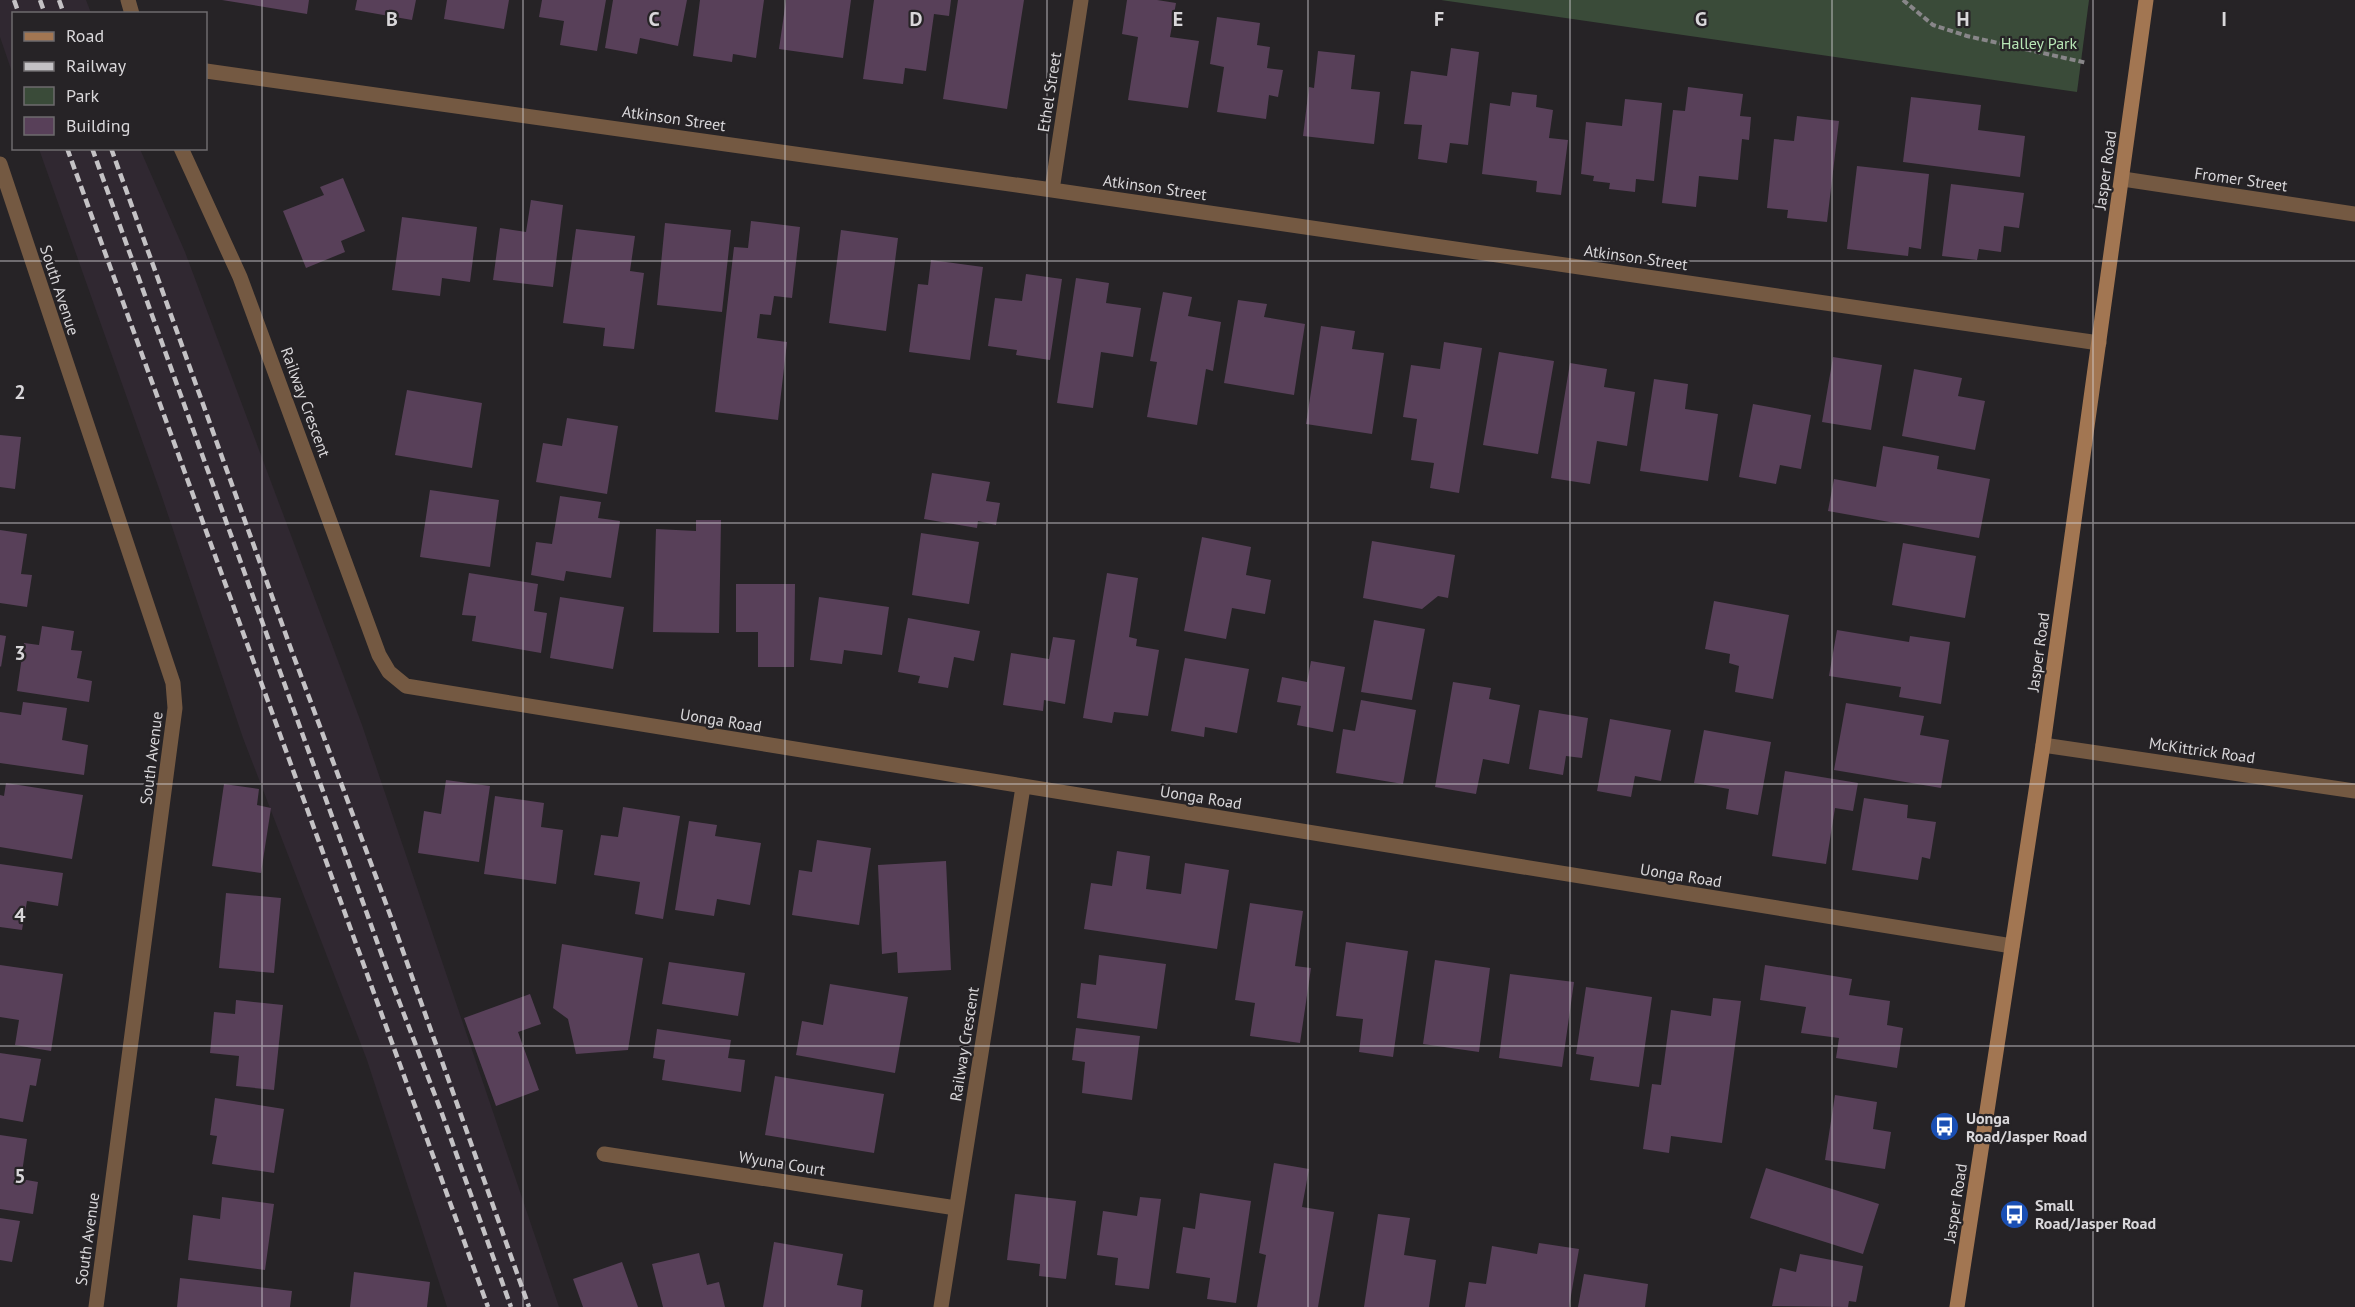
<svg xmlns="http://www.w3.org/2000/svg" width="2355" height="1307" viewBox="0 0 2355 1307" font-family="'PT Sans',sans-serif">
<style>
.built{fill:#302831}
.green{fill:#3a4b39}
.building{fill:#584059}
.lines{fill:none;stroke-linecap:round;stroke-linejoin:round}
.path{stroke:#888689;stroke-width:4;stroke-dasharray:6 3;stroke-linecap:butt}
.minor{stroke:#745942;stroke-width:15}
.secondary{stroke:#a27652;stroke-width:15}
.rail{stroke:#c4c2c5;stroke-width:4.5;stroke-dasharray:9 4.5;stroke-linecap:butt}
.grid{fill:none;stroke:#d9d7da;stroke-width:1.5;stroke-opacity:0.55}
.labels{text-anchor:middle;stroke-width:4.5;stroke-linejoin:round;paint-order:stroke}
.park-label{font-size:16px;fill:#b8e6b6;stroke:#262326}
.street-label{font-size:16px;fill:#d9d7da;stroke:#262326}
.poi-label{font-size:16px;font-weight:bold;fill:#d9d7da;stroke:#262326;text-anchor:start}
.grid-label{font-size:20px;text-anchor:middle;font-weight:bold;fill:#d9d7da;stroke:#262326;stroke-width:4.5;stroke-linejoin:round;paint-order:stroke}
</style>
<rect width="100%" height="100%" fill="#262326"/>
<path class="built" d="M0,0H86L91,13L14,14L13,75L0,37Z
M39,149H140L185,252L362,725L559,1307H447L367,1060L243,738L161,494Z"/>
<path class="green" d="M1441,0H2089L2077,92Z"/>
<path class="building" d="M222,0H309L307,14Z
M357,0H416L412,20L355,10Z
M447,0H509L504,29L444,19Z
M542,0H606L597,51L560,45L564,21L539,17Z
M613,0H687L678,46L640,38L637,54L605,48Z
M700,0H764L756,58L733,54L732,62L693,56Z
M786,0H851L843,58L779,49Z
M874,0H951L949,16L934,14L926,71L905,68L903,84L863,79Z
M958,0H1024L1007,109L943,99Z
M1127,0H1157L1176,3L1170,37L1199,41L1188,108L1128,100L1138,37L1122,34Z
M1217,17L1260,23L1257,45L1270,47L1267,68L1283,70L1278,97L1269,95L1266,119L1217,112L1224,67L1210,64Z
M1451,48L1479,52L1468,145L1450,143L1447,163L1418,159L1422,125L1404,124L1411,71L1447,76Z
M1318,51L1355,55L1351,89L1380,92L1374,144L1303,136L1309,87L1314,88Z
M1688,87L1743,94L1740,116L1751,117L1749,140L1742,139L1738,180L1699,176L1696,207L1662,203L1673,110L1685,111Z
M1512,92L1537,95L1536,107L1553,110L1549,138L1568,140L1561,195L1536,192L1537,181L1482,174L1490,103L1510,106Z
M1911,97L1981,105L1978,130L2025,136L2020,177L1903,162Z
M1625,99L1662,103L1654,181L1636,179L1635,192L1609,189L1610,183L1593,181L1594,176L1581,174L1586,122L1622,126Z
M1797,116L1839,121L1827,222L1787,218L1788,210L1767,208L1774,139L1794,141Z
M1857,166L1929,174L1921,249L1909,247L1908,256L1847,249Z
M343,178L365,231L341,241L345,252L306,268L283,211L324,195L320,187Z
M1951,184L2024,193L2019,228L2004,226L2001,252L1979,249L1977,260L1942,256Z
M531,200L563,205L553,287L493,280L500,228L526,232Z
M402,217L477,227L470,282L442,278L440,296L392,290Z
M751,221L800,227L792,298L774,296L771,315L760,314L757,338L787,342L778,420L715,412L734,247L748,248Z
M665,223L731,230L722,312L657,305Z
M576,229L635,236L630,271L644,273L634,349L603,346L605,328L563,323Z
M841,230L898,238L886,331L829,323Z
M931,260L983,267L970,360L909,352L918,284L928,285Z
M1026,274L1062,279L1050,360L1016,355L1017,350L988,346L995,298L1022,301Z
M1076,278L1109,283L1106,303L1141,308L1133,357L1101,352L1093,408L1057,403Z
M1163,292L1192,297L1188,316L1221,322L1213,371L1206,369L1197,425L1147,417L1157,362L1150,361Z
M1238,300L1267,304L1264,317L1305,324L1294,395L1224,383Z
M1321,326L1355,331L1352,349L1384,353L1372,434L1306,424Z
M1444,342L1482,348L1459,493L1430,488L1434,463L1411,460L1417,419L1403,417L1411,365L1440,369Z
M1499,352L1554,361L1538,454L1483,445Z
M1833,357L1882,365L1871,430L1822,422Z
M1570,363L1607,369L1604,387L1635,392L1627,446L1597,441L1590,484L1551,478Z
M1914,369L1962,378L1958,396L1985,401L1975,450L1902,436Z
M1654,379L1688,384L1685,409L1718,414L1708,481L1640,471Z
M407,390L482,403L472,468L395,455Z
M1753,404L1811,415L1801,469L1780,465L1776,484L1739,477Z
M567,418L618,426L607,494L536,482L543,443L562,446Z
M0,435L21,437L15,489L0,487Z
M1883,446L1939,456L1937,469L1990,479L1979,538L1828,511L1834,479L1876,487Z
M932,473L990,482L986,501L1000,503L996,525L978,521L977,528L924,519Z
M430,490L499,500L490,567L420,557Z
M560,496L601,502L598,518L620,521L611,578L566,571L564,581L531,575L536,542L552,544Z
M696,520H721L719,633L653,632L656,529L696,531Z
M0,530L27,534L21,574L32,575L27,607L0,603Z
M921,533L979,542L969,604L912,595Z
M1202,537L1251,547L1246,575L1271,580L1265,614L1232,608L1226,639L1184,631Z
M1372,541L1455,555L1448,598L1438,596L1422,609L1363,598Z
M1903,543L1976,556L1965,618L1892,605Z
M469,573L538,584L534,611L547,613L541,653L472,641L476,616L462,615Z
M1107,573L1138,578L1129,637L1137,639L1136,646L1159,650L1148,716L1114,712L1112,723L1083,718Z
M736,584H795L794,667H758V632H736Z
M560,597L624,607L613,669L550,658Z
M819,597L889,607L882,655L844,650L842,664L810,660Z
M1714,601L1789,615L1773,699L1735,692L1739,666L1729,663L1730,654L1705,649Z
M908,618L980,631L974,661L954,657L948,688L918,683L920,676L898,672Z
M1374,620L1425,629L1412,700L1361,692Z
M42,626L74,631L71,650L82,651L77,678L92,681L89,702L17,691L24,643L39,645Z
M1837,630L1909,642L1910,636L1950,642L1941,704L1899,697L1901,687L1829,676Z
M0,635L6,636L1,667L0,666Z
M1053,637L1075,640L1065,704L1044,700L1043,711L1003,705L1011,653L1049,659Z
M1185,658L1249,669L1237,733L1205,727L1204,737L1171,731Z
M1311,661L1345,667L1333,732L1297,725L1301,706L1277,702L1282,677L1307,682Z
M1453,682L1491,688L1489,699L1520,705L1509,764L1483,759L1476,794L1435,787Z
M1361,700L1416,710L1403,784L1336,773L1343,729L1355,731Z
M23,702L67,708L62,740L88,745L84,775L0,763V712L21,715Z
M1846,703L1924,716L1920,735L1949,740L1941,788L1834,770Z
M1539,710L1588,718L1582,758L1566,756L1563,775L1529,769Z
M1610,719L1671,730L1661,781L1635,776L1631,797L1597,791Z
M1704,730L1771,742L1758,815L1726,809L1729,789L1694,783Z
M1785,771L1858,783L1853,811L1835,808L1826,864L1772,856Z
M446,780L490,786L479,862L418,853L424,811L441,814Z
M6,783L83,795L72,859L0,847V795L4,796Z
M224,784L259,789L257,805L271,808L261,873L212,866Z
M495,796L544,803L541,827L563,830L556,884L484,874Z
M1864,798L1908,805L1907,818L1936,822L1930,859L1922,857L1918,880L1852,870Z
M623,807L680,816L663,919L635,914L640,882L594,875L601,835L618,837Z
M689,821L717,825L715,836L761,843L750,905L717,899L714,916L675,910Z
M817,840L871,848L859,925L792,915L799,870L812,872Z
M1117,851L1150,856L1146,889L1181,894L1185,863L1229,870L1217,949L1084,929L1091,883L1112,886Z
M946,861L951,970L898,973L897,952L882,954L878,865Z
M0,864L63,873L58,906L27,901L22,930L0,927Z
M226,893L281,898L274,973L219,968Z
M1250,903L1303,911L1295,966L1311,968L1300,1043L1250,1036L1255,1003L1235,1000Z
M1346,942L1408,951L1393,1057L1359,1052L1363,1019L1336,1016Z
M562,944L643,958L628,1050L576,1054L568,1019L553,1008Z
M1099,955L1166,964L1157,1029L1077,1018L1081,983L1096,985Z
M1435,960L1490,968L1479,1052L1423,1044Z
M669,962L745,973L738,1016L662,1004Z
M0,965L63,974L51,1051L15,1045L19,1020L0,1017Z
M1765,965L1852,979L1849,995L1890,1001L1887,1025L1903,1028L1897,1068L1836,1058L1839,1038L1801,1033L1806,1007L1760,1000Z
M1510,974L1574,982L1562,1067L1499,1058Z
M830,984L908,997L895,1073L796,1055L802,1021L823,1025Z
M1586,987L1652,997L1639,1087L1590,1080L1594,1057L1576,1054Z
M530,994L541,1024L518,1032L539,1090L496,1106L464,1018Z
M1713,998L1741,1001L1722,1143L1671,1136L1669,1153L1643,1149L1652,1084L1661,1085L1671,1010L1711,1016Z
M236,1000L283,1005L274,1090L236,1086L239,1056L210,1053L214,1012L235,1014Z
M1076,1028L1140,1036L1132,1100L1082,1093L1085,1062L1072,1060Z
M657,1029L731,1040L728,1058L745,1060L741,1092L662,1080L665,1060L653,1058Z
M0,1053L41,1059L36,1086L30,1085L23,1122L0,1118Z
M775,1076L884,1094L874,1153L765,1135Z
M1835,1095L1877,1102L1873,1129L1891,1132L1885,1169L1825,1160Z
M215,1098L284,1109L274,1173L212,1164L217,1136L210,1135Z
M0,1135L27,1139L21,1179L38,1182L33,1214L0,1209Z
M1274,1163L1309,1169L1302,1207L1334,1212L1318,1307H1257L1266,1255L1259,1253Z
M1766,1168L1879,1204L1863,1254L1750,1218Z
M1200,1193L1251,1201L1236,1303L1207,1299L1210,1278L1176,1273L1183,1227L1195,1229Z
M1015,1194L1076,1201L1066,1279L1039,1276L1040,1264L1007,1260Z
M222,1197L274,1204L265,1270L188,1260L193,1215L220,1219Z
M1140,1197L1161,1199L1149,1289L1115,1285L1118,1258L1097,1255L1103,1211L1137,1216Z
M1378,1214L1410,1218L1404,1255L1436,1260L1429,1307H1364Z
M0,1218L20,1221L12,1262L0,1260Z
M774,1242L843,1254L837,1285L863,1290L861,1307H763Z
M1539,1243L1579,1249L1569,1307H1465L1469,1282L1486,1284L1492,1246L1537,1254Z
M699,1253L707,1285L719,1282L725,1307H663L652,1264Z
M1800,1254L1863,1266L1856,1302L1849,1301L1848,1307L1772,1306L1780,1268L1796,1272Z
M622,1262L638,1307H583L573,1279Z
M354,1272L430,1282L427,1307H350Z
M1584,1274L1648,1284L1645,1307H1578Z
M180,1278L292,1291L290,1307H177Z"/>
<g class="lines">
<path class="path" d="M1903,0L1933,25L1967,36L2087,63"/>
<path class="minor" d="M128,0L132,14
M206,71L1052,190L2099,343
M181,148L240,277L379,655L389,672L406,686L2012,946
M0,164L173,683L175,708L96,1307
M2123,179L2355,214
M1052,190L1081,0
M2043,745L2355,791
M604,1154L956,1208
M941,1307L1023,787"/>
<path class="secondary" d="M1957,1307L2043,745L2146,0"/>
<path class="rail" d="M14,0L19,14
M40,0L45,14
M59,0L64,14
M67,148L488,1307
M92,148L389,975L441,1111L511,1307
M111,148L291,649L388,909L529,1307"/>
</g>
<path class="grid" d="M262,0V1307M523,0V1307M785,0V1307M1047,0V1307M1308,0V1307M1570,0V1307M1832,0V1307M2093,0V1307M0,261H2355M0,523H2355M0,784H2355M0,1046H2355"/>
<defs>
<symbol id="bus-disc" viewBox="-11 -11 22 22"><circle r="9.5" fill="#1a4fb4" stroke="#262326"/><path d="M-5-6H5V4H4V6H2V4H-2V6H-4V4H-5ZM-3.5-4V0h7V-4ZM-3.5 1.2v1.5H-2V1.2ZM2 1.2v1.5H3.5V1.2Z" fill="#fff"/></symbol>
</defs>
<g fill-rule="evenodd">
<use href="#bus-disc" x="1928" y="1110" width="33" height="33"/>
<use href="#bus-disc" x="1998" y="1198" width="33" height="33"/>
</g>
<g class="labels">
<g class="park-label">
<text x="2039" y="49">Halley Park</text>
</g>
<g class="street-label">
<text transform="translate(1049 92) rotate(-81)" y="6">Ethel Street</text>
<text transform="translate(674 118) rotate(8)" y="6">Atkinson Street</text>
<text transform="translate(2105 170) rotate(-82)" y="6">Jasper Road</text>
<text transform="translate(2241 179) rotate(8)" y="6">Fromer Street</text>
<text transform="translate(1155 187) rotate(8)" y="6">Atkinson Street</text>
<text transform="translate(1636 257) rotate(8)" y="6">Atkinson Street</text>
<text transform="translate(60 290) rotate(72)" y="6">South Avenue</text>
<text transform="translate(306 402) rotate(70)" y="6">Railway Crescent</text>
<text transform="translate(2038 652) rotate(-82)" y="6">Jasper Road</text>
<text transform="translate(721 720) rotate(9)" y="6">Uonga Road</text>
<text transform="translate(2202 750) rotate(8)" y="6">McKittrick Road</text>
<text transform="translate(151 758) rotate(-83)" y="6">South Avenue</text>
<text transform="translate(1201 797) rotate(9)" y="6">Uonga Road</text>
<text transform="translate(1681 875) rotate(9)" y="6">Uonga Road</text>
<text transform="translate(964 1044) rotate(-81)" y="6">Railway Crescent</text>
<text transform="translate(782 1163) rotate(9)" y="6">Wyuna Court</text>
<text transform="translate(1955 1203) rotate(-81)" y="6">Jasper Road</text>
<text transform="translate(87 1239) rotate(-82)" y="6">South Avenue</text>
</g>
<g class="poi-label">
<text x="1966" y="1124">Uonga<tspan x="1966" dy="18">Road/Jasper Road</tspan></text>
<text x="2035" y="1211">Small<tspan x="2035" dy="18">Road/Jasper Road</tspan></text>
</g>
</g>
<g class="grid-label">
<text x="392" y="26">B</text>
<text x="654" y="26">C</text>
<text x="916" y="26">D</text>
<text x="1178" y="26">E</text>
<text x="1439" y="26">F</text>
<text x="1701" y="26">G</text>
<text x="1963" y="26">H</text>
<text x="2224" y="26">I</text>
<text x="20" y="399">2</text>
<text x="20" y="660">3</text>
<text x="20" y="922">4</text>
<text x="20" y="1183">5</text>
</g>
<rect x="12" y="12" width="195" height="138" fill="#262326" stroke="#6e6b6e" stroke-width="1.5"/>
<rect x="24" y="32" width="30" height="9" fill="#a27652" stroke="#6e6b6e" stroke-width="1.5"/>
<text x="66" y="42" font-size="18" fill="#d9d7da">Road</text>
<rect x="24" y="62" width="30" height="9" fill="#c4c2c5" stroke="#6e6b6e" stroke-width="1.5"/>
<text x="66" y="72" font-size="18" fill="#d9d7da">Railway</text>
<rect x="24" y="87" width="30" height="18" fill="#3a4b39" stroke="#6e6b6e" stroke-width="1.5"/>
<text x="66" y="102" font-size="18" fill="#d9d7da">Park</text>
<rect x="24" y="117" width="30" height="18" fill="#584059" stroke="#6e6b6e" stroke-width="1.5"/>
<text x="66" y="132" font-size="18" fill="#d9d7da">Building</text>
</svg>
